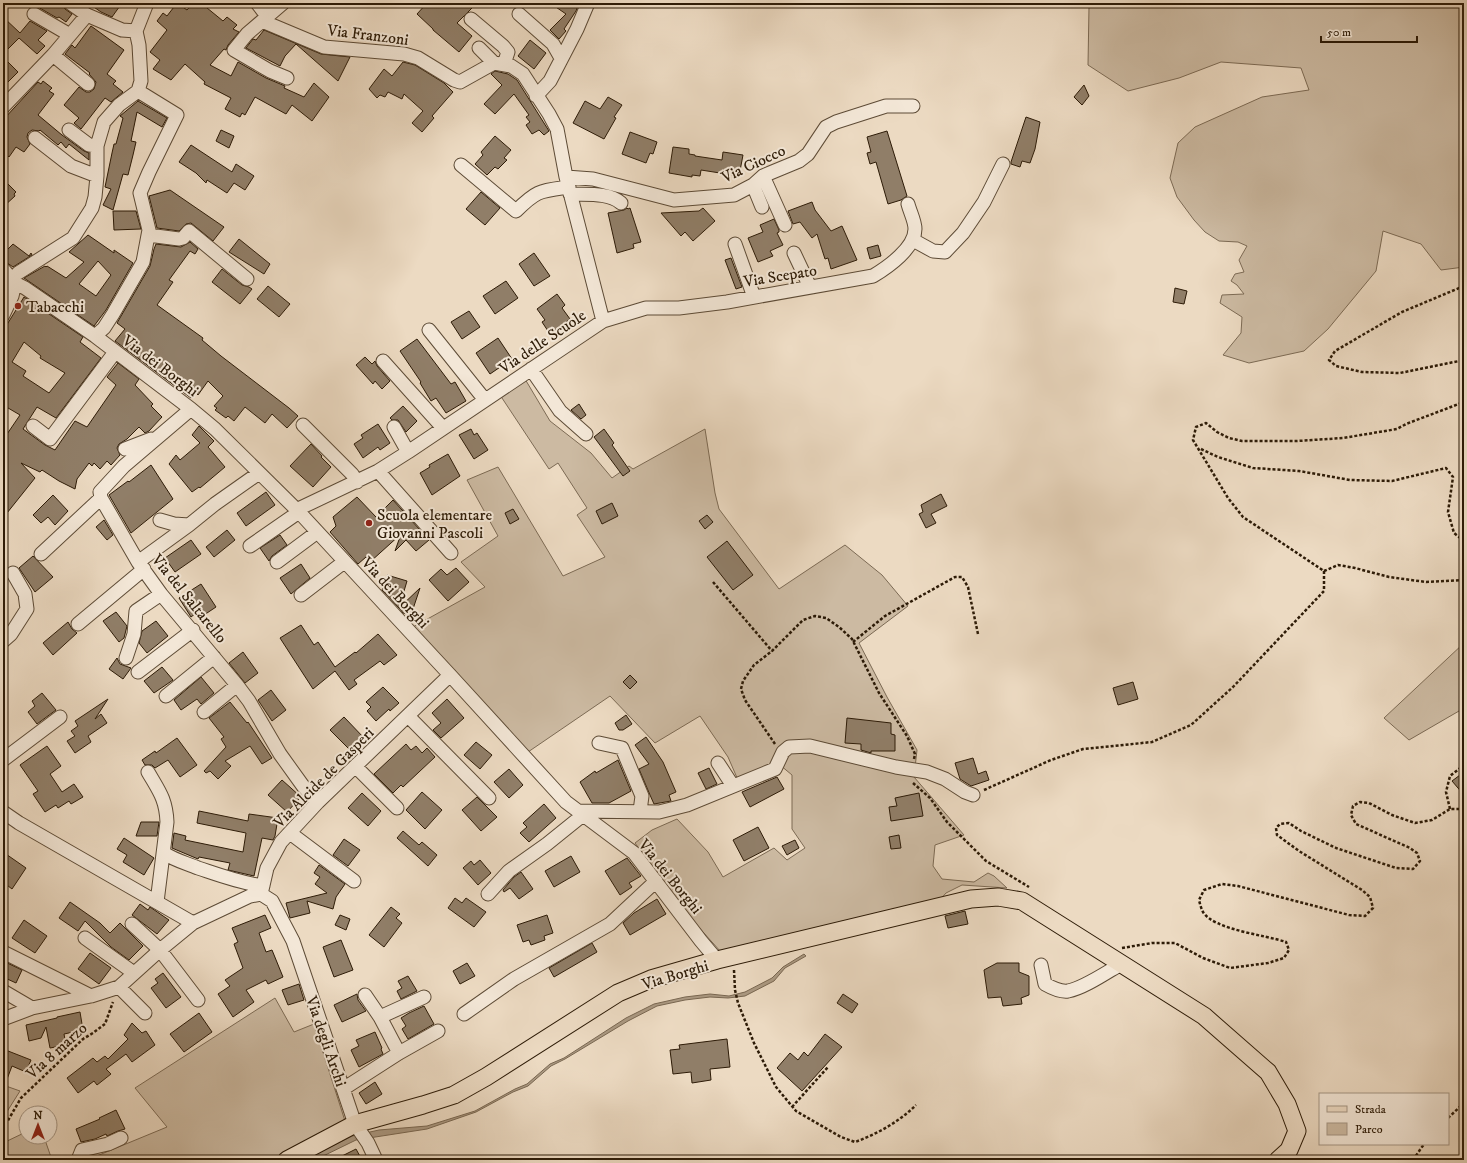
<svg xmlns="http://www.w3.org/2000/svg" width="1467" height="1163" viewBox="0 0 1467 1163" font-family="'IM FELL DW Pica',serif">
<style>
.green{fill:#ccbaa2;stroke:#7c6a54}
.water{fill:#ab9982;stroke:#796751}
.building{fill:#907e68;stroke:#2d1b07;fill-rule:evenodd}
.lines{fill:none;stroke-linecap:round;stroke-linejoin:round}
.minor-casing{stroke:#5d4b36;stroke-width:15}
.major-casing{stroke:#2d1b07;stroke-width:19}
.path{stroke:#2d1b07;stroke-width:2.5;stroke-dasharray:3 2;stroke-linecap:butt}
.minor{stroke:#f3e7d7;stroke-width:13}
.major{stroke:#ecdac2;stroke-width:17}
.poi-dot{fill:#8f2418;stroke:#f3e7d7;stroke-width:1.5}
.labels{text-anchor:middle;stroke-width:4;stroke-linejoin:round;paint-order:stroke}
.street-label{font-size:16px;fill:#2d1b07;stroke:#f3e7d7}
.poi-label{font-size:16px;fill:#2d1b07;stroke:#f3e7d7;text-anchor:start}
</style>
<rect width="100%" height="100%" fill="#ecdac2"/>
<filter id="stains"><feTurbulence type="fractalNoise" baseFrequency=".005" numOctaves="4"/><feColorMatrix values="0 0 0 0 .2 0 0 0 0 .09 0 0 0 0 .02 0 0 0 .5 -.17"/></filter>
<radialGradient id="worn" r=".72"><stop offset=".6" stop-color="#630" stop-opacity="0"/><stop offset="1" stop-color="#630" stop-opacity=".3"/></radialGradient>
<path class="green" d="M1091,3H1464V267L1441,270L1421,244L1383,231L1376,271L1328,329L1304,351L1249,363L1223,355L1241,333L1242,317L1220,303L1222,295L1244,294L1237,285L1231,281L1235,274L1244,272L1239,260L1247,246L1238,242L1219,241L1205,232L1194,220L1177,197L1170,178L1178,143L1195,127L1262,97L1309,90L1301,68L1221,62L1179,78L1128,91L1088,65L1089,7Z
M525,379L550,421L591,453L612,478L629,466L633,469L705,429L715,493L719,509L779,589L845,545L882,575L908,606L859,643L887,697L917,750L914,777L964,835L935,845L933,866L942,879L974,882L988,873L994,876L1007,888L962,885L946,893L938,902L721,952L684,911L635,843L652,830L677,819L708,852L723,877L774,848L787,860L805,848L792,829V775L774,760L770,767L738,780L728,757L700,716L655,743L610,696L528,752L413,627L485,587L461,562L498,536L467,480L498,467L563,576L605,557L577,515L587,508L558,463L549,469L500,395Z
M1464,643V706L1459,711L1409,740L1384,718Z
M275,998L294,1032L314,1024L345,1121L273,1160H87L167,1127L135,1088Z
M3,1085L20,1091L3,1118Z
M26,1132V1137H44L52,1160H3V1143Z"/>
<path class="water" d="M804,954L806,956L785,968L774,981L745,996L728,998L710,997L685,1000L657,1006L628,1021L565,1059L551,1066L528,1086L513,1092L476,1112L427,1129L356,1140L315,1160H304L352,1136L379,1130L427,1126L475,1111L515,1089L527,1084L550,1064L564,1058L626,1018L654,1004L685,997L710,994L729,996L745,992L772,978L783,967Z"/>
<path class="building" d="M31,3H62L65,9L72,14L66,22L59,17L57,18L38,7L33,6Z
M88,3H122L112,17L101,12Z
M177,3L187,10L193,3H201L223,21L227,17L237,25L233,29L239,32L228,45L226,50L224,49L210,65L231,76L238,62L266,78L285,86L284,88L304,97L314,83L329,97L312,121L292,105L286,114L255,97L245,115L242,113L240,117L225,109L231,98L204,84L205,82L185,64L171,80L153,69L160,60L150,52L167,30L157,21L163,13L167,16Z
M427,3H477L457,23L472,36L459,52L433,30V29L417,14Z
M550,3H579L576,11L564,29L566,31L559,39L550,30L566,14Z
M3,17L20,33L30,21L47,31L38,40L45,46L37,54L19,38L3,54Z
M91,26L124,50L107,74L116,81L113,84L123,92L111,102L105,98L81,129L74,123L79,118L64,105L79,87L86,92H90L94,89L96,82L89,74L90,73L65,54L72,45L75,48Z
M264,30L321,54L350,57L338,81L296,44L285,56L280,66L246,48L253,39L256,40Z
M530,40L546,53L534,69L518,56Z
M3,57L18,72L3,87Z
M403,62L415,65L444,83L453,92L432,116L434,118L422,132L412,123L423,111L404,94L402,99L388,92L385,97L380,95L377,98L369,89L384,69L392,76Z
M495,71L508,74L517,80L549,131L544,135L539,130L532,134L526,125L530,122L526,117L529,115L514,94L495,114L484,104L502,85L491,74Z
M43,81L52,88L49,91L54,94L38,115L62,135L84,151L89,153V160L69,144L66,148L61,142L58,145L40,130L39,131L32,130L28,133L27,137L30,144L24,152L16,147L9,157L3,151V120L38,82L41,84Z
M1084,85L1089,96L1082,105L1074,97Z
M608,97L622,105L614,117L616,118L604,139L573,123L585,101L600,109Z
M138,101L167,118L162,127L137,112L131,141L136,142L133,155L128,175L123,174L113,210L103,205L111,189L105,187L112,153L114,144H116L123,118L120,116Z
M1026,117L1040,122L1035,149L1030,163L1022,161L1020,167L1011,164V162Z
M221,130L234,136L229,148L216,141Z
M887,131L907,196L901,200L888,204L876,162L870,164L867,153L871,152L867,137Z
M630,132L657,142L653,154L650,153L646,163L622,154Z
M495,136L511,150L504,158L507,160L498,169L495,167L487,175L475,164L483,155L481,152Z
M191,145L232,172L236,164L254,176L245,190L234,183L227,193L207,180L206,183L196,173L179,162Z
M673,147L689,149V154L695,155V156L722,160L723,152L743,155L739,176L701,170L700,176L692,175V177L669,173Z
M3,179L16,192L14,194L15,196L3,207Z
M170,190L224,227L213,241L191,223L186,224L179,231L157,228L149,196Z
M481,192L500,208L485,225L466,209Z
M812,202L815,210L831,231L842,226L857,260L831,269L828,258L825,259L817,234L812,238L800,222L793,224L788,211Z
M627,208L628,209L630,208L641,242L633,244L634,248L617,253L608,213L624,210Z
M703,208L715,221L693,241L685,232L681,236L661,213L699,211Z
M113,211H136L141,229L114,230Z
M774,219L779,230V232L777,233L783,245L770,251L773,256L758,262L748,238L763,232L760,225Z
M88,235L114,253V250L133,263L106,310L94,326L24,278L45,266L46,267L47,266L66,278L84,262L69,252ZM98,261L111,275L96,296L79,284Z
M239,239L270,264L264,274L229,252Z
M190,242L198,249L195,254L190,251L169,280L173,282L157,305L203,338L202,340L221,356L289,408L298,416L287,428L272,414L265,423L245,407L234,421L228,416L226,418L215,410L217,408L214,406L223,396L208,381L198,395L196,393L191,398L115,341L125,329L117,323L150,266L154,249L156,244L181,247Z
M13,244L29,256L31,253L32,255L13,267L3,260V245L8,249Z
M878,245L881,256L870,259L867,248Z
M534,253L550,276L534,286L519,264Z
M731,258L742,287L736,289L725,260Z
M222,269L242,285L249,287L252,289L240,304L212,282Z
M506,281L518,298L495,314L483,296Z
M268,286L290,304L279,317L257,299Z
M1175,288L1187,291L1184,304L1173,302Z
M557,294L565,305L562,308L570,319L550,334L542,322L545,320L537,309Z
M24,297L83,337L80,342L101,358L56,418L37,407L23,429L45,445L55,450L75,421L87,427L116,385L107,377L118,363L139,379L135,385L153,404L151,406L162,417L149,431L145,433L139,427L127,439L119,444L117,448L120,455L111,465L107,461L100,469L94,463L92,466L89,463L77,479L75,489L59,481L42,470L40,472L21,463L35,478L3,518V440L20,415L3,405V331ZM24,342L41,356L40,358L65,373L49,393L23,376L26,371L12,362Z
M469,311L480,327L462,339L451,322Z
M498,338L512,359L490,374L476,353Z
M417,339L451,384L455,382L466,401L446,413L436,398L431,401L420,383L421,382L400,351Z
M365,357L372,364L375,361L377,366L390,381L382,389L375,381L373,384L356,365Z
M579,404L586,415L581,419L571,410Z
M403,406L417,421L406,432L398,420H392L390,418Z
M378,424L390,443L380,450L378,447L363,458L354,444L363,438L361,435Z
M199,426L214,441L208,447L225,467L200,488L199,487L192,492L169,464L176,455L180,460L200,443L192,435Z
M471,429L474,435L477,433L488,450L474,459L459,435Z
M604,429L614,443L612,445L630,471L623,476L594,437Z
M311,444L322,456L321,457L331,467L313,487L290,466Z
M448,454L460,476L432,495L420,473L430,467L429,465Z
M151,465L173,499L131,533L109,495L128,481L129,482Z
M266,492L275,505L246,526L237,513Z
M941,494L947,506L931,514L936,523L926,528L919,514L923,512L921,505Z
M53,495L68,511L55,525L48,517L41,523L33,515Z
M357,497L376,517L393,500L429,540L416,551L406,540L395,551L401,534L370,562L366,557L358,564L330,532L336,526L333,517Z
M612,503L618,516L602,524L596,511Z
M513,509L519,519L510,524L505,513Z
M707,515L713,522L705,529L699,521Z
M104,520L113,535L107,540L96,527Z
M227,530L235,540L214,557L206,547Z
M280,535L287,545L272,556L269,561L260,548Z
M191,540L201,554L175,572L165,558Z
M727,541L753,575L733,590L707,557Z
M33,556L53,577L35,592L19,568Z
M301,564L310,578L291,594L280,578Z
M456,568L469,582L448,601L429,580L441,569L447,575Z
M387,575L407,581L399,608L382,590Z
M201,584L216,607L204,615L200,610L191,617L179,598Z
M420,588L411,615L403,613L399,608Z
M116,612L127,626L124,638L119,642L103,621Z
M156,621L168,636L147,653L139,643L142,631Z
M68,622L72,629L77,633L53,655L43,643Z
M301,625L314,645L318,642L335,667L355,652L356,653L378,634L397,655L384,665L380,661L354,680L357,684L349,690L335,671L313,689L280,638Z
M243,652L258,673L245,683L229,663Z
M117,658L120,664L131,668L123,679L109,669Z
M162,667L173,680L154,693L144,681Z
M630,675L637,682L630,689L623,682Z
M201,677L214,693L201,704L197,699L181,710L174,700Z
M1133,682L1138,699L1118,705L1113,688Z
M383,687L399,703L390,711L389,709L376,721L367,711L371,707L366,702Z
M271,690L286,710L272,721L258,700Z
M42,693L56,710L37,724L28,712L35,706L32,701Z
M108,699L95,719L101,714L107,723L88,736L91,742L75,753L67,741L75,736L71,731L78,726L75,721Z
M447,699L464,718L441,738L433,730L441,723L432,713Z
M230,702L247,723L248,722L272,758L262,764L250,746L225,761L231,766L218,779L210,771L206,773L204,771L226,747L221,739L224,737L209,718Z
M626,715L632,724L623,730H619L615,723Z
M344,717L365,739L351,751L330,730Z
M847,718L891,723V734L895,735V751H871V753L861,750V744L845,743Z
M646,737L663,762L676,792L669,795L671,801L654,804L650,795L639,769L649,764L635,745Z
M177,738L197,765L180,777L168,760L155,768L152,765H145L142,760L155,751L156,753Z
M476,742L492,755L480,769L464,755Z
M406,744L411,750L416,746L422,753L427,748L435,757L403,787L401,785L393,793L374,774Z
M47,746L61,766L50,774L62,792L74,784L83,797L71,804L69,801L58,808L56,805L45,812L33,794L38,791L20,765Z
M973,758L978,774L986,771L989,780L971,786L960,779L955,763Z
M618,760L631,791L609,803H592L580,782L595,771L596,773Z
M709,768L717,784L706,789L698,773Z
M509,769L523,785L509,798L494,782Z
M1464,772V795L1452,781Z
M777,777L784,789L750,807L742,792Z
M282,780L301,797L287,812L268,795Z
M422,792L442,810L425,829L406,810Z
M362,793L381,811L368,826L348,808Z
M919,793L923,816L891,821L889,807L897,806L895,798Z
M477,797L497,817L481,831L462,810Z
M544,804L556,818L529,842L520,833L527,827L523,823Z
M199,811L248,821L249,814L278,818L275,836L273,840L262,838L254,876L228,870L230,863L199,857L198,859L172,848L174,833L186,836L185,840L243,852L246,833L197,823Z
M141,822H159L157,836H136Z
M758,827L769,848L744,861L733,840Z
M403,831L419,845L422,842L437,855L428,866L397,838Z
M899,835L901,848L891,849L889,837Z
M124,838L154,858L144,875L123,862L127,855L117,849Z
M344,839L360,850L348,866L333,855Z
M795,840L799,848L787,855L782,846Z
M3,852L26,868L12,889L3,882Z
M571,856L580,872L554,887L545,871Z
M627,858L641,876L629,883L632,887L620,895L605,871Z
M480,860L491,873L478,885L463,868L471,861L474,865Z
M319,865L345,884L336,897L333,909L307,901L310,913L290,918L286,903L327,893L315,884L320,877L314,873Z
M521,872L533,889L519,899L510,888L504,892L503,890L514,877Z
M455,898L462,903L466,898L486,912L474,927L448,908Z
M657,899L666,914L630,935L623,923L634,913Z
M70,902L100,923L110,933L120,923L143,946L129,960L111,947L85,921L78,931L59,918Z
M140,904L148,910L150,907L169,920L157,934L132,915Z
M391,907L400,914L396,918L402,923L384,947L369,935Z
M965,911L968,924L948,928L945,916Z
M265,915L271,928L259,933L266,952L272,950L283,977L268,984L266,980L246,990L254,1002L233,1017L218,994L230,986L225,980L243,968L234,944L238,942L232,928Z
M340,915L350,919L346,930L335,925Z
M547,915L553,933L544,936L545,940L531,945L529,940L523,942L517,925Z
M24,920L47,936L35,953L12,938Z
M341,940L353,970L334,977L323,947Z
M592,943L597,952L554,977L549,968Z
M90,953L111,968L99,984L78,969Z
M3,961L22,970L16,983L3,977Z
M467,963L475,976L460,984L453,971Z
M997,963H1019V972L1029,976V995L1021,998L1022,1004L1003,1006L1001,997L988,998L984,970Z
M163,973L181,997L166,1008L151,988L158,983L155,979Z
M408,976L417,991L401,999L397,991L402,988L398,981Z
M299,984L304,1000L288,1005L282,990Z
M357,994L358,1000L366,1011L342,1022L334,1005Z
M843,994L858,1004L852,1013L837,1003Z
M424,1006L434,1024L408,1039L402,1029L406,1026L401,1018L409,1013Z
M80,1012L83,1030L64,1034L66,1045L50,1048L46,1027L41,1038L29,1041L26,1025L57,1018V1017Z
M199,1013L212,1032L184,1052L170,1034Z
M132,1023L142,1033L146,1031L155,1045L132,1062L126,1054L106,1069L111,1074L97,1085L94,1081L78,1093L67,1078L93,1058L97,1062L105,1056L108,1059L128,1039L124,1035Z
M375,1032L382,1048L381,1049L383,1054L359,1067L351,1050L359,1046L356,1040Z
M825,1034L842,1047L802,1091L777,1068L790,1053L798,1060L804,1052L808,1056Z
M727,1039L730,1067L710,1069L711,1080L692,1083L691,1072L673,1074L670,1050L680,1049L679,1045Z
M3,1049L31,1060L26,1072L12,1066L4,1087Z
M375,1082L382,1094L366,1104L359,1093Z
M116,1110L125,1129L118,1131L107,1136L106,1134L95,1139L81,1142L76,1129L100,1119L99,1118Z
M356,1149L362,1160H334Z"/>
<g class="lines">
<defs>
<path id="minor" d="M70,3L87,15L122,30L136,31
M257,3L267,16
M283,3L247,34L234,50L270,71L287,78
M34,14L70,35
M519,14L553,44L561,58
M471,19L503,46L508,52L504,64
M262,21L324,47L404,54L418,58L454,80L460,82L494,63L511,66L523,74L549,114L557,129L566,177L603,321L408,452L378,471L296,510
M479,48L494,63
M53,55L88,84
M536,96L550,81L577,29L588,3
M3,107L53,55L87,15
M69,130L89,145L97,146
M35,138L71,166L97,176
M461,165L516,211C537,190 540,191 569,187
M763,176L785,225
M566,177L593,179L674,200L734,195L753,185L763,176L770,173L799,161L808,154L826,127L836,122L886,106H913
M753,185L762,207
M570,194C586,195 608,192 621,203
M148,235L179,239L183,238L189,231L247,279
M913,240L933,251L945,252L963,233L984,202L1003,164
M735,244L754,297
M794,253L810,287
M3,269L15,283L25,288L95,336L191,409L215,429L299,512L450,675L566,802L634,853L701,941L717,960
M18,273L73,238L92,208L95,197L97,176V146L104,122L119,105L138,91L141,81L139,45L136,31L147,3
M3,315L12,296L15,283
M603,321L646,308H679L727,302L873,276C888,267 915,248 915,229C915,221 910,212 908,204
M429,330L485,400
M95,336L104,328L113,314L143,262L149,230L140,193L149,172L177,115L138,91
M383,361L443,428
M531,369L560,411L586,434
M191,409L124,466L100,492L101,498L138,562L161,594L237,685L249,701L280,754L303,786L318,802
M303,425L352,474L357,482
M33,426L50,439L115,352
M394,427L408,452
M125,449L151,439
M378,471L451,553
M160,520L174,524L189,525L215,504L259,473
M250,546L299,512
M41,554L101,498
M138,562L189,525
M277,562L316,533
M301,595L344,562
M78,624L144,569
M3,641L11,634L27,609L25,594L13,573
M126,658L134,634L136,611L161,594
M138,672L193,630
M166,696L214,657
M204,712L237,685
M408,716L489,798
M599,743L622,748L642,796L640,811
M3,760L60,717
M718,763L733,786
M356,767L397,808
M148,772C159,791 166,799 167,822L157,902
M579,811L659,812L687,805L775,769L783,752L789,747L810,746L896,767L927,772L945,779L965,792L973,795
M3,812L19,823L193,923L250,896L261,894
M290,833L354,881
M164,853C174,860 186,863 198,868C219,875 240,883 263,886
M261,894L267,868L281,842L318,802L450,675
M261,894L272,901L293,941L355,1124L368,1143L376,1160
M488,894L509,871L547,844L583,815
M132,924L160,950L198,1000
M85,938L134,973
M3,952L91,996
M1041,965L1045,984C1052,988 1060,992 1068,991C1084,988 1107,972 1121,964
M119,987L145,1013
M3,991L32,1008
M365,995L380,1017L399,1053
M464,1014L514,979L610,924L656,881
M380,1017L424,997
M3,1019L32,1008L91,996L119,987L160,950L193,923
M343,1089L399,1053L438,1031
M78,1160L82,1150L108,1144L121,1138"/>
<path id="major" d="M287,1160L355,1124L423,1105L454,1095L486,1077L618,993L651,979L717,960L971,899L998,897L1022,901L1204,1016L1268,1072L1287,1104L1297,1131L1289,1150L1278,1160"/>
</defs>
<use href="#minor" class="minor-casing"/>
<use href="#major" class="major-casing"/>
<path class="path" d="M1464,286L1402,312L1335,351L1329,360L1336,366L1362,372L1400,373L1464,360
M1201,449L1218,457L1253,468L1299,471L1350,480L1392,481L1446,468L1453,477L1448,512L1454,533L1464,541
M1324,571L1338,565L1355,568L1389,577L1426,582L1464,580
M713,582L772,651
M853,642L885,616L955,577H962L968,587L978,634
M775,744L745,700L741,689L743,681L754,665L772,651L803,620L815,616L826,618L839,627L852,639L879,693L907,736L915,754L914,759
M913,783L930,798L947,822L986,861L1029,887
M984,790L1051,760L1083,749L1152,742L1191,725L1233,687L1324,591V571L1243,517L1228,498L1193,440L1196,427L1206,423L1217,432L1229,438L1242,441H1297L1343,438L1397,429L1406,424L1464,402
M1450,809L1446,792L1450,776L1464,765
M1122,948L1152,943H1175L1203,958L1230,968L1268,963L1284,958L1289,950L1286,942C1266,935 1214,930 1203,912C1201,908 1200,904 1199,900L1204,890L1222,884L1238,886L1349,915L1365,916L1373,908L1370,897L1362,890L1299,851L1277,835L1276,828L1280,824L1289,823L1301,831L1336,848L1396,868L1413,869L1420,861L1417,853L1410,848L1356,824L1351,815L1353,806L1360,802L1369,803L1392,815L1415,823L1432,820L1450,809H1464
M734,970L735,990L738,1003L754,1043L776,1087L796,1111L841,1137L855,1142C877,1134 899,1122 916,1105
M792,1107L828,1067
M1448,1118L1464,1103
M3,1129L21,1098L83,1039L93,1033L105,1024L113,1002
M1413,1160L1424,1144"/>
<use href="#minor" class="minor"/>
<use href="#major" class="major"/>
</g>
<g class="poi-dot">
<circle cx="18" cy="306" r="4"/>
<circle cx="369" cy="523" r="4"/>
</g>
<g class="labels">
<g class="street-label">
<text transform="translate(368 34) rotate(7)" y="6">Via Franzoni</text>
<text transform="translate(753 163) rotate(-25)" y="6">Via Ciocco</text>
<text transform="translate(780 275) rotate(-9)" y="6">Via Scepato</text>
<text transform="translate(542 341) rotate(-34)" y="6">Via delle Scuole</text>
<text transform="translate(161 365) rotate(37)" y="6">Via dei Borghi</text>
<text transform="translate(396 592) rotate(47)" y="6">Via dei Borghi</text>
<text transform="translate(190 598) rotate(51)" y="6">Via del Saltarello</text>
<text transform="translate(323 777) rotate(-45)" y="6">Via Alcide de Gasperi</text>
<text transform="translate(671 876) rotate(51)" y="6">Via dei Borghi</text>
<text transform="translate(675 974) rotate(-17)" y="6">Via Borghi</text>
<text transform="translate(327 1041) rotate(71)" y="6">Via degli Archi</text>
<text transform="translate(56 1050) rotate(-42)" y="6">Via 8 marzo</text>
</g>
<g class="poi-label">
<text x="26" y="312">Tabacchi</text>
<text x="377" y="520">Scuola elementare<tspan x="377" dy="18">Giovanni Pascoli</tspan></text>
</g>
</g>
<rect width="1467" height="1163" fill="none" stroke="#ecdac2" stroke-width="16"/>
<rect x="4" y="4" width="1459" height="1155" fill="none" stroke="#2d1b07" stroke-width="2"/>
<rect x="8" y="8" width="1451" height="1147" fill="none" stroke="#2d1b07"/>
<rect x="1319" y="1093" width="130" height="52" fill="#f3e7d7" stroke="#a49584"/>
<rect x="1327" y="1106" width="20" height="6" fill="#ecdac2" stroke="#a49584"/>
<text x="1355" y="1113" font-size="12" fill="#2d1b07">Strada</text>
<rect x="1327" y="1123" width="20" height="12" fill="#ccbaa2" stroke="#a49584"/>
<text x="1355" y="1133" font-size="12" fill="#2d1b07">Parco</text>
<g transform="translate(38 1125)"><circle r="19" fill="#f3e7d7" stroke="#a49584"/>
<path d="M0-3L7 15L0 10L-7 15Z" fill="#8f2418"/>
<text y="-6" font-size="11" font-weight="bold" text-anchor="middle" fill="#2d1b07">N</text>
</g>
<path d="M1321 36v6h96v-6" fill="none" stroke="#2d1b07" stroke-width="2"/>
<text x="1327" y="36" font-size="12" fill="#2d1b07" stroke="#f3e7d7" stroke-width="3" paint-order="stroke">50 m</text>
<rect width="100%" height="100%" filter="url(#stains)"/>
<rect width="100%" height="100%" fill="url(#worn)"/>
</svg>
